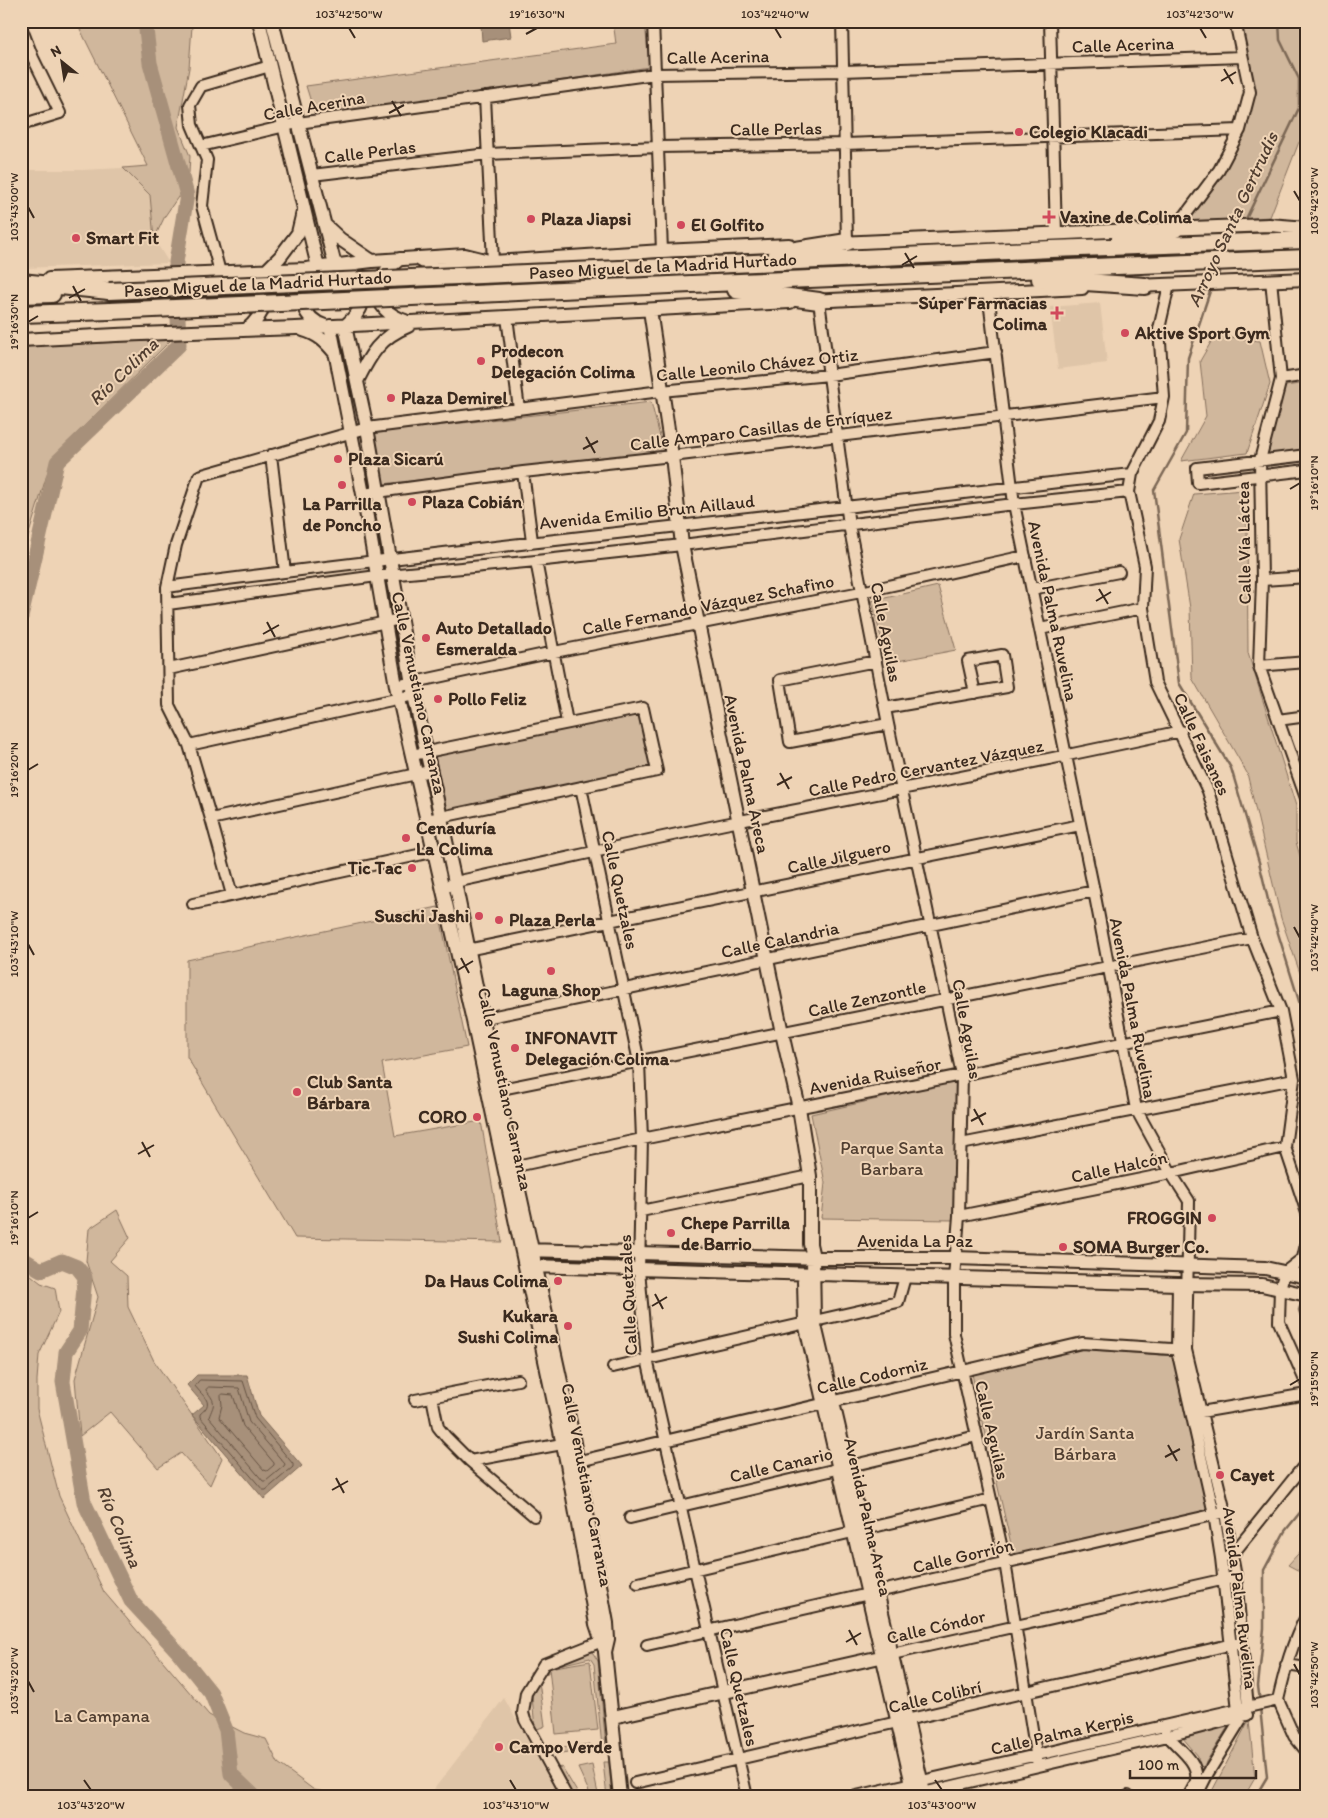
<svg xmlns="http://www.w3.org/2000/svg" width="1328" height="1818" viewBox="0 0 1328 1818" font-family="Itim,sans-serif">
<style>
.built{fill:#dfc5a8}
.green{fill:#d0b79c;stroke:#86705d}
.water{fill:#a7907a;stroke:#7c6755}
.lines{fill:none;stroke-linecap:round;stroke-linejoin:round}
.shore{stroke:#665343;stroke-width:1}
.stream{stroke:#7c6755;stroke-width:2.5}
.river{stroke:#a7907a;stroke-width:15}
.minor-casing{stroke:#3b2a1e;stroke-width:14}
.tertiary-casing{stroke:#3b2a1e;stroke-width:16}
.trunk-casing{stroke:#3b2a1e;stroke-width:20}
.minor{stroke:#eed3b5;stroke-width:10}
.tertiary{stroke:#eed3b5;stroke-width:12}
.trunk{stroke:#eed3b5;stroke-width:16}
.trunk-bridge-casing{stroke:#3b2a1e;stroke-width:20;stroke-linecap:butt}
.trunk-bridge{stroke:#eed3b5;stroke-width:16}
.ticks{fill:none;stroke:#3b2a1e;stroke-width:2}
.poi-dot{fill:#d1495b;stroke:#eed3b5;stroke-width:2}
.labels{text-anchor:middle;stroke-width:4;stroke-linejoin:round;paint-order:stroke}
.street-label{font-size:18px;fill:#3b2a1e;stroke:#eed3b5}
.poi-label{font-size:18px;font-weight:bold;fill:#3b2a1e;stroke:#eed3b5;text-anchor:start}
.park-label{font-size:18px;fill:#513f31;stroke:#eed3b5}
.water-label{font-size:19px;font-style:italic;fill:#513e30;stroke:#eed3b5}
.neatline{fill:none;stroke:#3b2a1e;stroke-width:2}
.ticks-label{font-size:12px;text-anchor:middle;fill:#3b2a1e}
</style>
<rect width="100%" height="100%" fill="#eed3b5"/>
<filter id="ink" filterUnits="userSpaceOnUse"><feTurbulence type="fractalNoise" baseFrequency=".02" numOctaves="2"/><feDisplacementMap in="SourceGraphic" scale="10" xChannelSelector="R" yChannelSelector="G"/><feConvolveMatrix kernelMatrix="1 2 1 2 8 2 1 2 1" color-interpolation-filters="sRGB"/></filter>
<g filter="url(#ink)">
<path class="built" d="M123,168L150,195L154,239L169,263L21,268V170H82Z
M1100,303L1107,363L1058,369L1050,307Z
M504,1698L559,1797H428Z"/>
<path class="green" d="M76,21H191L192,26L189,68L178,127L190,156L189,173L180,194L165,216L154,239L150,195L123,168L148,166Z
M613,21H645L649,67L316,118L306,86L616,44Z
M1241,21H1307V134L1299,142L1270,217L1187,222L1210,190L1234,151L1247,125L1255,90L1244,44Z
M1215,335L1260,341L1270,384L1247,453L1181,461L1206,416L1200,361Z
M171,340L52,458L21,560V346Z
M1307,383V450L1264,456L1285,386Z
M651,402L664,452L383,484L372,433Z
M1244,490L1247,528L1248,653L1296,806V842L1302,863L1307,973V979H1302L1281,918L1247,773L1192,678L1190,608L1179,539L1194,494Z
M938,586L956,650L887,663L872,601Z
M640,712L651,767L447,811L435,756Z
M438,907L467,1047L382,1063L395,1136L481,1121L502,1242L295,1238L187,1057V960Z
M957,1081L953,1220L821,1218L825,1183L811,1114Z
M117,1210L130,1238L110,1261L127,1276L128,1307L154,1361L222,1458L210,1485L181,1453L158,1468L110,1412L80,1436L75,1379L98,1297L86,1261L89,1229Z
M21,1267L41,1283L55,1288L59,1312L39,1355L37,1380V1409L59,1496L104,1592L209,1715L244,1733L266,1739L278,1763L314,1790L344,1795L346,1797H21Z
M1079,1349L1175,1356L1209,1512L1014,1557L972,1374Z
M1307,1544V1575L1288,1565Z
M589,1651L593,1653L598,1661L606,1747H602L594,1664L590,1658L538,1670L548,1668V1673L538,1674L545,1726L535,1730L530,1672L583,1652Z
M590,1661L598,1730L556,1734L549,1668Z
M1249,1720L1255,1778L1244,1797H1209Z
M1229,1725L1203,1767L1199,1766L1198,1756L1182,1737Z
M590,1744L591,1750L549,1754L546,1750Z
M603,1762H609L612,1797H607Z
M592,1765L598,1794L591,1796L578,1768Z
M562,1767L580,1797H573L556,1768Z"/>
<path class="water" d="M509,22L511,37L482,41L481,26Z
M197,1375H247L259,1416L302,1466L264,1499L192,1415L204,1405L187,1385Z"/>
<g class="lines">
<path class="shore" d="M200,1380L243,1381L255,1418L293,1464V1467L266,1490H263L200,1417V1414C215,1402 204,1398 195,1386Z
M209,1387L239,1388L249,1422L285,1464L284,1466L266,1481H263L209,1417C214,1403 217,1404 206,1390Z
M223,1394L233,1395L243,1426L274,1463V1465L267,1471L264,1470L219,1417L222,1405L221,1396Z"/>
<path class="stream" d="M1245,221L1299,108V79L1280,40L1279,21
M1216,279L1221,268
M1211,288L1188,358L1186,433L1154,490L1179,683L1231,768L1259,862L1269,904L1307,1027
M1307,1135V1155
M1303,1298L1299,1310L1307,1334
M1260,1702L1258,1686L1264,1628V1570L1285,1531L1307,1504
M1255,1797L1267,1777L1260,1707"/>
<path class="river" d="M21,617L57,462L179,345L176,262L187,195L150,63L145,21
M21,1258L41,1270L62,1261L77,1267L85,1277L80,1331L66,1352L63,1382L84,1502L131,1601L179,1653L211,1693L226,1730L231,1774L255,1797"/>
<defs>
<path id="minor" d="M653,21L662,251
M842,21L847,242
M1050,21L1056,233
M21,27L33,58L60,113L21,125
M485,97L493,262
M201,146L298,123L655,74L843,71L1242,57
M312,175L488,154L658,147L845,144L1240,130
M1175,229L1219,170L1240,130L1250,92L1235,21
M220,272L202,206L207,160L192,125L190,105L201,86L270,66
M1271,280L1281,379L1260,460L1262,580L1259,666L1307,801
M1169,285L1159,329L1164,397L1159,421L1132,474L1129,492L1145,566L1143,608L1155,682L1208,791L1252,938L1281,1011L1294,1079L1285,1147L1307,1213
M988,292L1014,504L1094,891L1136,1109L1171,1173L1189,1201L1186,1350L1225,1512L1232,1555L1236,1577L1248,1708L1208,1773L1196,1797
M819,301L849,525L888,724L962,1075L959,1216L954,1278V1334L1005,1562L1038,1766
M507,317L519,409
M1281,379L1307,375
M271,455L285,572
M1307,455L1197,468L1198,483L1307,470
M523,472L532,541
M363,494L523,472L672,456L1164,397
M536,561L567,722
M1262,580L1307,577
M167,587C393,557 619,533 846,507C941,496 1036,484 1132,474
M1032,589L1119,572
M168,604L377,576L536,561L682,545L1014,504L1129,492
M1040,629L1143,608
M876,661L780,680L790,742L888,724
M1259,666L1307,662
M169,669L400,619
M396,686L554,652L861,592L1025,556
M885,708L1007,687L1002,655L968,661L975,693
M1278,720L1307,716
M189,745L414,695
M412,755L643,708L657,771L427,820
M581,787L639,1062L642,1139L639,1270L647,1359L747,1797
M211,819L430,771
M449,886L455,882C550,862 645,840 740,821C887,792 1034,763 1181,731
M232,895L211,819L189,745L169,705L167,587L176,545L199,476L367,428L661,391L829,375L996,352
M193,904L441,850
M462,951L1080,825
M476,1020L1094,891
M491,1091L1252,938
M961,1144L1294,1079
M507,1168L642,1139L1281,1011
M641,1211L810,1176
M959,1216L1171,1173L1285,1147
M1307,1240L1303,1258L1285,1272L1280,1288L1279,1322L1307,1385
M1178,1284L1177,1350L1214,1514L1221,1558L1238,1710
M613,1367L898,1302L905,1277
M432,1397L438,1427L446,1437L470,1461L534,1516
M415,1400L518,1380
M1195,1413L1307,1394
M470,1461L562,1444
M571,1463L1082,1343L1186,1350
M630,1518L977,1436
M1229,1556L1232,1555L1307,1462
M638,1583L991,1499
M647,1645L1225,1512
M892,1654L1230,1578
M1286,1665L1307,1668
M1278,1700C1285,1670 1292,1642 1307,1615
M1278,1700L1294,1736L1307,1752
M1166,1733C1174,1746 1199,1760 1196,1779C1196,1785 1191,1791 1188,1797
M635,1783L1242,1642
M567,1797L525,1720L523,1713L526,1693L544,1664L607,1639
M852,1797L1278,1700
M905,1797L1168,1736L1247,1715
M1127,1797L1128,1796"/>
<path id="tertiary" d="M259,21L318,267
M272,21L335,265
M326,226L340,239L372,261
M1166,229L1269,225L1307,228
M839,243L1134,230
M417,258L436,269L465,267L489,263
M400,259C370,280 369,308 405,321
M336,266C354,268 367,286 362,304C359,313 352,320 345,326
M267,270L280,257L298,233L303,212
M309,276C295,295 303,319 325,326
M49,279L306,269L372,261L465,255L493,262L662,251L789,245
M1137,286L1307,279
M810,301L1082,288
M650,310L672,456L682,545L782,1033L799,1108L810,1176V1244L813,1257L814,1321L925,1797
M330,326L363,494L396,686L473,1021L567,1464L596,1624L604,1648
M345,326L367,428L414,695L455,882L497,1090L572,1432L607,1623L608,1639L605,1652L620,1797
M246,330C264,316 270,297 255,279
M303,330C318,334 326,342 335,353
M21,340L116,335L296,328L790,302
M357,381C370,355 380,337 408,326
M525,1250L824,1258H955L1265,1268L1307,1277
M530,1266L1178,1284L1262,1285L1307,1295
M804,1281L805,1323L915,1797
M613,1717L889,1655"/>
<path id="trunk" d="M1120,238L1175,229
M777,253L847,242
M691,266L1052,249L1307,240
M1040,279L1145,286
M21,282L109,291
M691,284L1307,258
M736,290L819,301
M21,295L52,294
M21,314L110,311"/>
</defs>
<use href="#minor" class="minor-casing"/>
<use href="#tertiary" class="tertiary-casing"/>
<use href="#trunk" class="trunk-casing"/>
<use href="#minor" class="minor"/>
<use href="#tertiary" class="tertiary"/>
<use href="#trunk" class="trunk"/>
<defs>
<path id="trunk-bridge" d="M109,291L691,266
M110,311L691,284"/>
</defs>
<use href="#trunk-bridge" class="trunk-bridge-casing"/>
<use href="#trunk-bridge" class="trunk-bridge"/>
</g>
</g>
<path class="ticks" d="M349,28L355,38M775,28L781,38M1200,28L1206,38M526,34L537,28M1224,69L1233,84M1221,81L1236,72M392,101L401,116M389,113L404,105M1294,191L1300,201M28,207L34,218M905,253L914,268M902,265L917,256M73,286L81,301M69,298L85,289M28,322L38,316M586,437L595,453M583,449L598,441M1290,489L1300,483M1099,589L1108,604M1096,601L1111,592M267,622L275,637M263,634L279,625M28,770L38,764M780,773L789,789M777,785L792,777M1294,927L1300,938M28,944L34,955M461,958L469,973M458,970L473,961M974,1109L983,1125M971,1121L986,1113M142,1142L150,1157M138,1154L154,1145M28,1218L38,1212M655,1294L663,1309M652,1306L667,1297M1290,1385L1300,1379M1168,1445L1177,1461M1165,1457L1180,1449M336,1478L344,1493M332,1490L348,1481M849,1630L857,1645M846,1642L861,1633M1294,1664L1300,1675M28,1681L34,1692M84,1780L91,1790M510,1780L516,1790M935,1780L942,1790"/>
<g class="poi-dot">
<circle cx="1019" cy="132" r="5"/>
<path d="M1046.5 209.5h5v5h5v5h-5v5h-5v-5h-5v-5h5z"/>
<circle cx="531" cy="219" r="5"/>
<circle cx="681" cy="225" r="5"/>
<circle cx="76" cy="238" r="5"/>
<path d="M1054.5 305.5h5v5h5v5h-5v5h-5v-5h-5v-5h5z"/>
<circle cx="1125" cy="333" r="5"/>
<circle cx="481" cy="361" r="5"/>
<circle cx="391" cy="398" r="5"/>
<circle cx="338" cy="459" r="5"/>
<circle cx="342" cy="485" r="5"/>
<circle cx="412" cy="502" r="5"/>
<circle cx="426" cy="638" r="5"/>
<circle cx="438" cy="699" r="5"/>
<circle cx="406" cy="838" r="5"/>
<circle cx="412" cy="868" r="5"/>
<circle cx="479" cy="916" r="5"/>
<circle cx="499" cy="920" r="5"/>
<circle cx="551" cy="971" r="5"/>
<circle cx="515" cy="1048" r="5"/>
<circle cx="297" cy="1092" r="5"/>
<circle cx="477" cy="1117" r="5"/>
<circle cx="1212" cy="1218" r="5"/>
<circle cx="671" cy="1233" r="5"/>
<circle cx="1063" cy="1247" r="5"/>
<circle cx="558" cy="1281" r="5"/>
<circle cx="568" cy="1326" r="5"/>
<circle cx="1220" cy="1475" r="5"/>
<circle cx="499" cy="1747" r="5"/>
</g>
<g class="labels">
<g class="street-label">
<text transform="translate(1123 45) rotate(-2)" y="6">Calle Acerina</text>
<text transform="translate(718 57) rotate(-1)" y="6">Calle Acerina</text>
<text transform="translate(314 106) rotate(-10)" y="6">Calle Acerina</text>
<text transform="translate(776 129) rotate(-1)" y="6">Calle Perlas</text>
<text transform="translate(370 152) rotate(-7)" y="6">Calle Perlas</text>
<text transform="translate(663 266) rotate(-3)" y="6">Paseo Miguel de la Madrid Hurtado</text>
<text transform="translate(258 284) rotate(-3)" y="6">Paseo Miguel de la Madrid Hurtado</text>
<text transform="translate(757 365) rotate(-6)" y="6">Calle Leonilo Chávez Ortiz</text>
<text transform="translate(761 429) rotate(-7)" y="6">Calle Amparo Casillas de Enríquez</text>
<text transform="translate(647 512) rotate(-6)" y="6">Avenida Emilio Brun Aillaud</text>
<text transform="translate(1244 543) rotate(-91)" y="6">Calle Vía Láctea</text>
<text transform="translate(708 605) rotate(-11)" y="6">Calle Fernando Vázquez Schafino</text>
<text transform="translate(1053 611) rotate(78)" y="6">Avenida Palma Ruvelina</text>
<text transform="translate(886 632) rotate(79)" y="6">Calle Aguilas</text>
<text transform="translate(419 693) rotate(78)" y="6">Calle Venustiano Carranza</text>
<text transform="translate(1202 744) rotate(65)" y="6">Calle Faisanes</text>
<text transform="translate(926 768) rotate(-11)" y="6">Calle Pedro Cervantez Vázquez</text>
<text transform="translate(747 774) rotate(78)" y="6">Avenida Palma Areca</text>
<text transform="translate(839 857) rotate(-12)" y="6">Calle Jilguero</text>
<text transform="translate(620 890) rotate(78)" y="6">Calle Quetzales</text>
<text transform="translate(780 940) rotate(-12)" y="6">Calle Calandria</text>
<text transform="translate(867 999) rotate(-12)" y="6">Calle Zenzontle</text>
<text transform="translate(1133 1008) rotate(79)" y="6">Avenida Palma Ruvelina</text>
<text transform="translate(967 1029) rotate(80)" y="6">Calle Aguilas</text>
<text transform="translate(875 1076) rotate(-11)" y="6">Avenida Ruiseñor</text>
<text transform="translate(505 1089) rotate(78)" y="6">Calle Venustiano Carranza</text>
<text transform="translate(1119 1167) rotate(-12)" y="6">Calle Halcón</text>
<text x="915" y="1247">Avenida La Paz</text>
<text transform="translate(628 1295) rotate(-93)" y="6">Calle Quetzales</text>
<text transform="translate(872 1376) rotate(-13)" y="6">Calle Codorniz</text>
<text transform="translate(992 1430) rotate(77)" y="6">Calle Aguilas</text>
<text transform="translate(781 1465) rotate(-13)" y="6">Calle Canario</text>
<text transform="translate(587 1485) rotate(79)" y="6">Calle Venustiano Carranza</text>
<text transform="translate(868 1517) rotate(77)" y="6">Avenida Palma Areca</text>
<text transform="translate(963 1556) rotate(-13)" y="6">Calle Gorrión</text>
<text transform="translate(1240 1598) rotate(83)" y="6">Avenida Palma Ruvelina</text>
<text transform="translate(936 1627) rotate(-13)" y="6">Calle Cóndor</text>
<text transform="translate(739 1687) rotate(77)" y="6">Calle Quetzales</text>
<text transform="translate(935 1697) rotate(-13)" y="6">Calle Colibrí</text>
<text transform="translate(1062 1733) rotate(-13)" y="6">Calle Palma Kerpis</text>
</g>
<g class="poi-label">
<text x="1029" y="138">Colegio Klacadi</text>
<text x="1060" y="223">Vaxine de Colima</text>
<text x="541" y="225">Plaza Jiapsi</text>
<text x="691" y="231">El Golfito</text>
<text x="86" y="244">Smart Fit</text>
<text x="1047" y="309" text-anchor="end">Súper Farmacias<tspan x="1047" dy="21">Colima</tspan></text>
<text x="1135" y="339">Aktive Sport Gym</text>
<text x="491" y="357">Prodecon<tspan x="491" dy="21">Delegación Colima</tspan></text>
<text x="401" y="404">Plaza Demirel</text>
<text x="348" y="465">Plaza Sicarú</text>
<text x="422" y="508">Plaza Cobián</text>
<text x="342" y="510" text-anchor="middle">La Parrilla<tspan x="342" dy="21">de Poncho</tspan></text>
<text x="436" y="634">Auto Detallado<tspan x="436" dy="21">Esmeralda</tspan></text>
<text x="448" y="705">Pollo Feliz</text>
<text x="416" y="834">Cenaduría<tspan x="416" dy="21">La Colima</tspan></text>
<text x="402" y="874" text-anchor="end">Tic Tac</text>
<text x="469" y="922" text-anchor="end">Suschi Jashi</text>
<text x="509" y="926">Plaza Perla</text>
<text x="551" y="996" text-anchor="middle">Laguna Shop</text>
<text x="525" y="1044">INFONAVIT<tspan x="525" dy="21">Delegación Colima</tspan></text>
<text x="307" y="1088">Club Santa<tspan x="307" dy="21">Bárbara</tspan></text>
<text x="467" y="1123" text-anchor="end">CORO</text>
<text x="1202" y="1224" text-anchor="end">FROGGIN</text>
<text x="681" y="1229">Chepe Parrilla<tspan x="681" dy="21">de Barrio</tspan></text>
<text x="1073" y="1253">SOMA Burger Co.</text>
<text x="548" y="1287" text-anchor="end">Da Haus Colima</text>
<text x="558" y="1322" text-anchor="end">Kukara<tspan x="558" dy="21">Sushi Colima</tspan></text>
<text x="1230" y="1481">Cayet</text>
<text x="509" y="1753">Campo Verde</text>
</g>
<g class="park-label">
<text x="892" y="1154">Parque Santa<tspan x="892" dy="21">Barbara</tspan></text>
<text x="1085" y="1439">Jardín Santa<tspan x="1085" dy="21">Bárbara</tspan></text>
<text x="102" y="1722">La Campana</text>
</g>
<g class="water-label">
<text transform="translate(1232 219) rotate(-65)" y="7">Arroyo Santa Gertrudis</text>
<text transform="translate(123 371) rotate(-44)" y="7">Río Colima</text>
<text transform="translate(120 1526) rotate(67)" y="7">Río Colima</text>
</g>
</g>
<rect width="1328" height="1818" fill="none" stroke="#eed3b5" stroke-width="55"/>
<g transform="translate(62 62) rotate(330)" stroke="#eed3b5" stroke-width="4" paint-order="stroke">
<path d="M0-4L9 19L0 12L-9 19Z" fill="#3b2a1e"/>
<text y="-8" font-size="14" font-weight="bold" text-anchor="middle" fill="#3b2a1e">N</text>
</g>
<path d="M1130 1770v8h126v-8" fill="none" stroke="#3b2a1e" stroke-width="2.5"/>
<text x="1138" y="1770" font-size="15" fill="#3b2a1e" stroke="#eed3b5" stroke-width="4" paint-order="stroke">100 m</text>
<rect x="28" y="28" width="1272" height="1762" class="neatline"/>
<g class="ticks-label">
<text x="349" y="18">103°42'50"W</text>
<text x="537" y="18">19°16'30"N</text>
<text x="775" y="18">103°42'40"W</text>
<text x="1200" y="18">103°42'30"W</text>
<text transform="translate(1314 201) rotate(-90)" y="4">103°42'30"W</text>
<text transform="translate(14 207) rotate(-90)" y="4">103°43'00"W</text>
<text transform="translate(14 322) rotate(-90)" y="4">19°16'30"N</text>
<text transform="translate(1314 483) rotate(-90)" y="4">19°16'10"N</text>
<text transform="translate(14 770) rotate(-90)" y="4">19°16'20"N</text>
<text transform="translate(1314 938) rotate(-90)" y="4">103°42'40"W</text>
<text transform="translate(14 944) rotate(-90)" y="4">103°43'10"W</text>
<text transform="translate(14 1218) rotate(-90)" y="4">19°16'10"N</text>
<text transform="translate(1314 1379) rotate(-90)" y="4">19°15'50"N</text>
<text transform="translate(1314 1675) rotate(-90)" y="4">103°42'50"W</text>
<text transform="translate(14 1681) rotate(-90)" y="4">103°43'20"W</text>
<text x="91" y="1809">103°43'20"W</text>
<text x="516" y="1809">103°43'10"W</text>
<text x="942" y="1809">103°43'00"W</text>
</g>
</svg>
